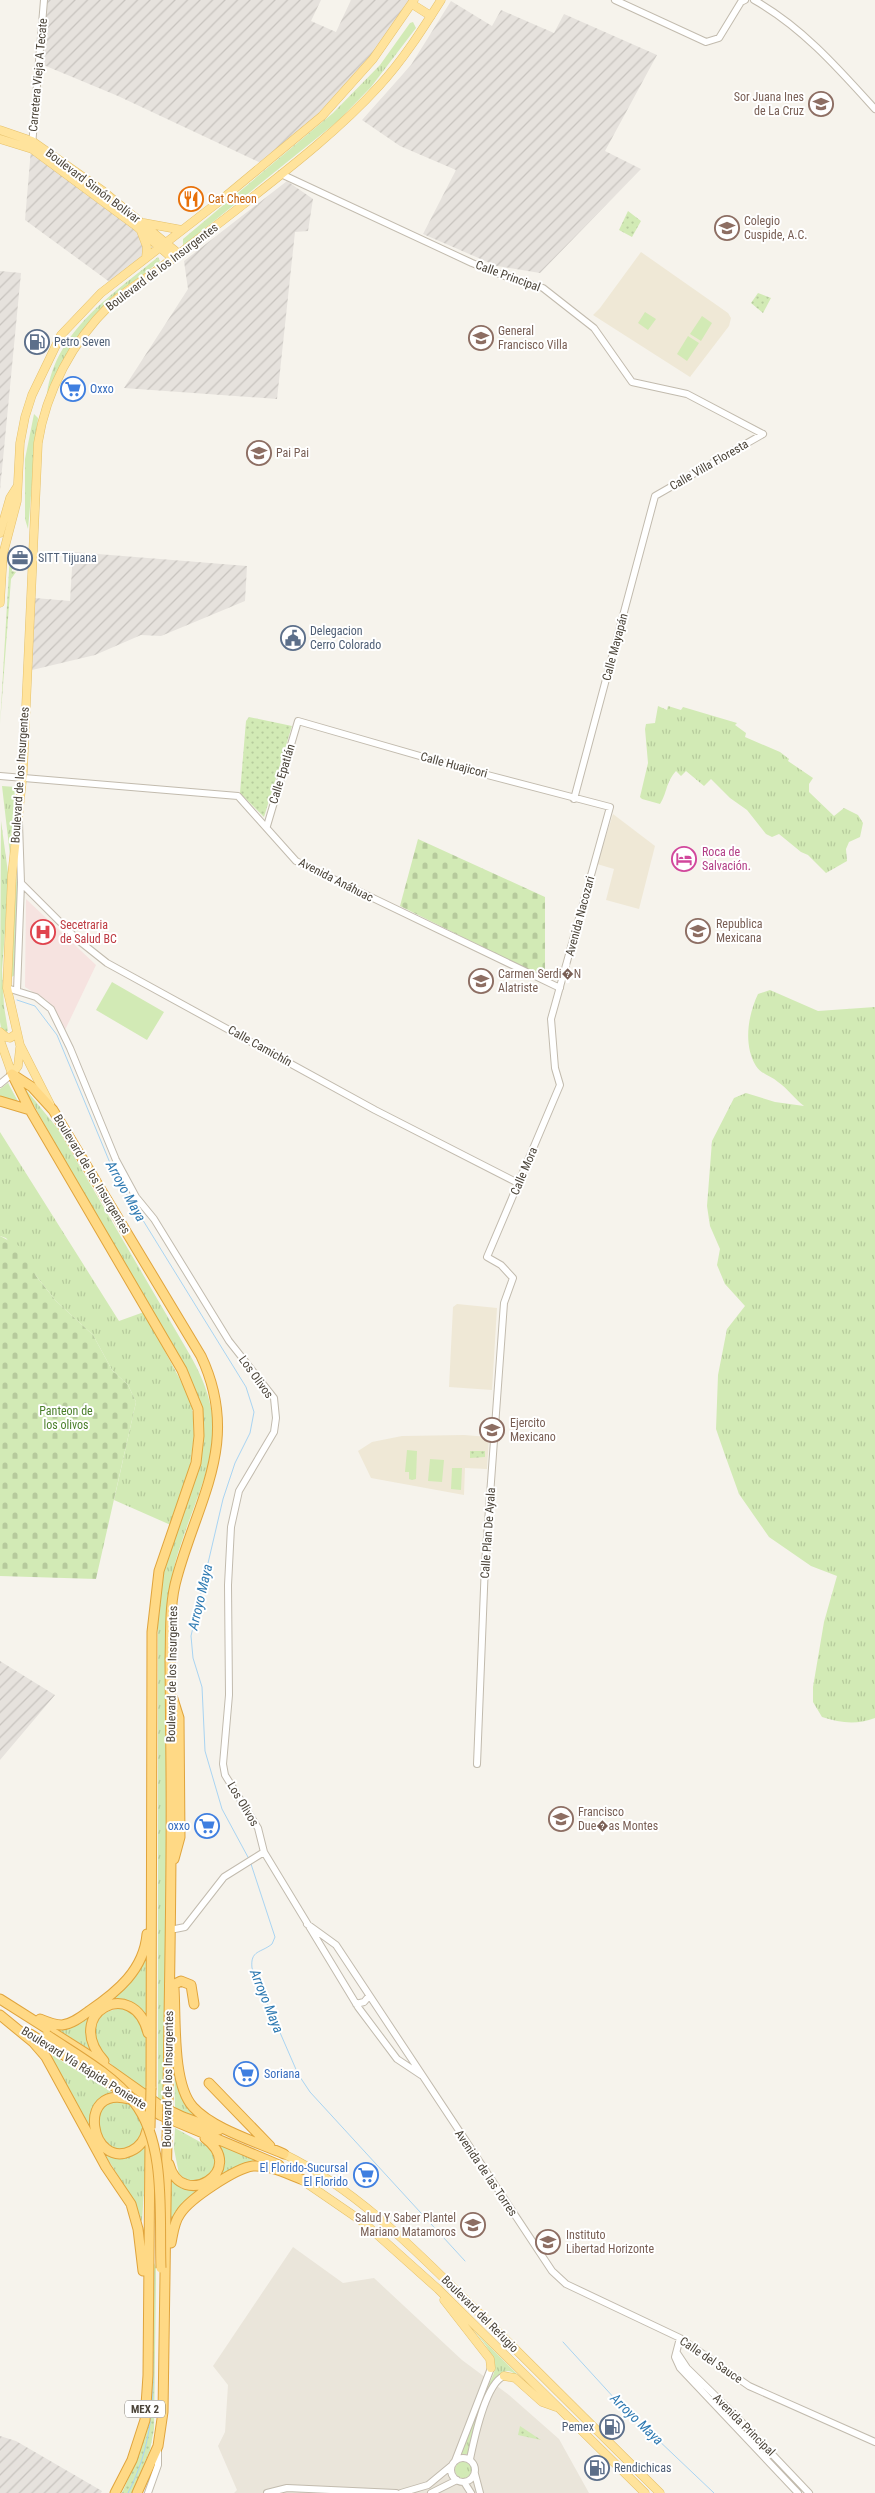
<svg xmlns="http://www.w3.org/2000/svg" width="875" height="2493" viewBox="0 0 875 2493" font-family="'Roboto Condensed',sans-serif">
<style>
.residential{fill:#eae5da}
.industrial{fill:url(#industrial-furrows)}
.education{fill:#efe8d6}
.medical{fill:#f6e3e0}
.grass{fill:url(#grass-tufts)}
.cemetery{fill:url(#cemetery-stones)}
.park{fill:url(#park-dots)}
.pitch{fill:#d2eab5}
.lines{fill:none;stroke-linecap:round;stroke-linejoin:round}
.stream{stroke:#a9d4f2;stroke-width:1}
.tertiary-casing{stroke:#c2bbae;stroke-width:8}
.primary-casing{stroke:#e6c16a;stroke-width:9}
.trunk-casing{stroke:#e0a43c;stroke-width:11}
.tertiary{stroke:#fff;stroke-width:6}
.primary{stroke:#ffe39c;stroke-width:8}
.trunk{stroke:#ffd985;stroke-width:9}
.trunk-bridge-casing{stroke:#e0a43c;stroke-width:11;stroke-linecap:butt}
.trunk-bridge{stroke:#ffd985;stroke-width:9}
.labels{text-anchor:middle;stroke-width:4;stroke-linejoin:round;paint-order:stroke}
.shield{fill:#fff;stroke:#817c74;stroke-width:1}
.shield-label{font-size:11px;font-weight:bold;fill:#4b4439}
.street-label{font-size:12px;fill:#4b4439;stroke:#fff}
.education-label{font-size:12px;fill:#785e54;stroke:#fff;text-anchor:start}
.food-label{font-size:12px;fill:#c56008;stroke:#fff;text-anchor:start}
.service-label{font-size:12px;fill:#4e5e75;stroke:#fff;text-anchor:start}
.shop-label{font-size:12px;fill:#366cbe;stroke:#fff;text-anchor:start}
.hotel-label{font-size:12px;fill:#b23c85;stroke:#fff;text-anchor:start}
.health-label{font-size:12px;fill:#be3a42;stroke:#fff;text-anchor:start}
.park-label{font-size:12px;fill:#4a7f2a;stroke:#fff}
.water-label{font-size:14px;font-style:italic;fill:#2e7ab2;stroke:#fff}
</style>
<defs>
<pattern id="industrial-furrows" width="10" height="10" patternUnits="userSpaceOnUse" patternTransform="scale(1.25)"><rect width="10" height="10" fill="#e6e2dd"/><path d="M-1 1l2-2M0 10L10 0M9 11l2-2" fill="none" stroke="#c7c3be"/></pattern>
<pattern id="grass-tufts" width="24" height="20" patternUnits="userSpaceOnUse" patternTransform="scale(1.25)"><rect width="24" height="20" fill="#d2eab5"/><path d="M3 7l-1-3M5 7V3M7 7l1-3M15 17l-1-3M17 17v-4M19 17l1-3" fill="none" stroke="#b6ca9c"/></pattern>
<pattern id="cemetery-stones" width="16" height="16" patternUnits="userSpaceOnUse" patternTransform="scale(1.25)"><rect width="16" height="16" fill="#d2eab5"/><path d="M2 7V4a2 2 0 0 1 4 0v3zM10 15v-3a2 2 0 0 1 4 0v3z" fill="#b6ca9c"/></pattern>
<pattern id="park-dots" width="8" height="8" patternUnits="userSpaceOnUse" patternTransform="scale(1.25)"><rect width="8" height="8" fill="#d2eab5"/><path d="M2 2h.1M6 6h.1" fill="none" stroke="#b6ca9c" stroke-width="1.8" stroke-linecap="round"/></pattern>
</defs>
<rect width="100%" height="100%" fill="#f6f3ec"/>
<path class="residential" d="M293,2247L343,2283L374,2278L462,2360L509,2395L559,2439L589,2493H234L237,2490L218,2446L225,2432L228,2385L213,2366Z"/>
<path class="industrial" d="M45,0H321L311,21L336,32L351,0H416L352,87L263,164L118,96L41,64Z
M451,1L492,26L501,10L554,33L564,14L657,55L605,151L641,169L540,273L497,266L423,234L456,170L400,146L362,120L411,65Z
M31,149L139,231L144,242V260L111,283L25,220Z
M287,181L313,199L308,231L295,232L277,399L124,388L188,289L184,261Z
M0,271L21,273L0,490Z
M73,552L247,566L245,601L161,636L141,635L95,655L32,670L35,598L70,601Z
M0,1661L55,1695L0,1760Z
M0,2436L16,2441L102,2491L101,2493H0Z"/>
<path class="education" d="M641,252L728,313L731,318L729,326L690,377L593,315L600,308Z
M613,814L655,846L639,909L606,900L614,869L597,864Z
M457,1304L497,1308L492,1390L449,1387L453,1307Z
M464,1435L489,1437L487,1469L465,1468L464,1495L371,1478L358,1451L372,1442L402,1436Z"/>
<path class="medical" d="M26,899L96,965L65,1030L48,1001L25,987Z"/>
<path class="grass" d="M413,22L416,28L371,87L338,121L183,246V239L333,113L380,65L410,23Z
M158,257L160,261L112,299L58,372L47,394C56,330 112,295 158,257Z
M34,414L38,418L28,529L25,519V459Z
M658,706L667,710L668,706L681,710L683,707L737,723L735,725L746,733L745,737L780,752L789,759L788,761L813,778L809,784V792L834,816L844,808L858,815L863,823L860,837L849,842L846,849L847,861L826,873L808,855L801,852L779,834L772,837L766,834L747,810L730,798L711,779L704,786L686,771L681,776L676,771C665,784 668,791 660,804L642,799L640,797L648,763L645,729L646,724L655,723Z
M2,786L15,787L10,855Z
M1,821L9,880L2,970L4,1006L8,1031L2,1033L0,1022Z
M19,840L20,870L15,975L10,978Z
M770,990L818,1011L875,1007V1718C856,1725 841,1723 822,1717L813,1702V1687L824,1622L837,1576L811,1566L769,1537L739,1494L725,1455L716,1429L718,1375L727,1329L745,1306L725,1284L717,1265L720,1249L710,1226L707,1206L712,1141L734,1098L746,1093L775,1102L804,1106C795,1099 787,1088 778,1082C771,1076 761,1074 756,1066C743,1045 748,1015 758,994Z
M8,1083L20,1105L0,1099V1089Z
M23,1086L58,1129L190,1355C234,1432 206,1468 181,1544C173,1566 170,1588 167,1611L166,2104L158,2098V1610C159,1598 159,1586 162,1575C176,1521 210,1468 202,1411L102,1227Z
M0,1132L119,1321L144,1312L192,1402L194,1435L190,1467L173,1526L114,1500L136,1402L128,1385L112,1370L93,1335L56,1301L6,1238L0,1236Z
M146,1956L148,2017L137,2007L125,2002L94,2015V2052L53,2027L85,2018L118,1994L135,1978Z
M122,2008C157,2018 147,2065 147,2093C128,2077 85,2053 97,2024C101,2012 111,2010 122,2008Z
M174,2043C177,2092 176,2092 211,2126L175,2109Z
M52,2055L115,2094L91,2114L90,2125L94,2135L50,2057Z
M113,2100L131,2104L143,2122L144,2135L127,2151L113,2149C97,2132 88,2115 113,2100Z
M175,2128L211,2148L217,2163L209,2179L190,2182L179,2174L174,2149Z
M147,2140L142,2222L136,2205L98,2143L124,2157L138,2152Z
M212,2140L220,2145L271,2164C243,2161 236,2166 214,2182C226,2166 226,2155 212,2140Z
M172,2174L205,2187L191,2198L169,2234Z
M456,2313L544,2401C537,2395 516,2372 509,2371C488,2369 469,2437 469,2454H459L494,2373C497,2349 471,2329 456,2313Z
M455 2470a9 9 0 1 1 18 0a9 9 0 1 1-18 0Z"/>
<path class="cemetery" d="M418,839L545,897V978L400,906Z
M0,1236L19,1246L36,1276L56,1301L93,1335L112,1370L128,1385L136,1402L96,1579L0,1576Z"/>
<path class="park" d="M628,211L641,221L632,237L619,230Z
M758,293L771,298L763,313L751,303Z
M13,550H16L15,569H12V571L16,572L11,579L0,725L10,553Z
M249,717L292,726L264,817L240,793L246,721Z
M470,1451H485V1457L470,1458Z
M153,2261L156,2267V2281L154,2429L150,2450L132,2493H122C139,2456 147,2435 152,2394Z
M520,2426L541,2440L518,2435Z"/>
<path class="pitch" d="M645,312L656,319L648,330L638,323Z
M702,316L712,323L701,341L690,334Z
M688,336L699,343L687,361L677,354Z
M112,982L164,1012L147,1040L96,1010Z
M407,1450L417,1451L416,1479L412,1480L409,1479V1472H405Z
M430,1459L444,1460L442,1482L428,1481Z
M452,1468H462L461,1490L451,1489Z"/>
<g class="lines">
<path class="stream" d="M17,1000L35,1006L57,1035L115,1175L246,1387L254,1412L250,1433L235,1463L223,1499L191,1636L193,1658L202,1687L205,1751L222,1809L249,1859
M251,1864L275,1937L272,1944C261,1953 250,1950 252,1968L298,2074L310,2092L465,2261
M563,2342L616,2400L714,2493
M153,2346L154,2271
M128,2493C152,2447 154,2403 153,2352"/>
<defs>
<path id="tertiary" d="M615,0L706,42L719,38L741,2L745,0
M754,0C802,27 838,68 875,109
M32,146L44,0
M281,174L472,263L507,277L543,288L594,328L632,382L687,394L763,434
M0,776L238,796L296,861L560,988
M574,799L655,496L763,434
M267,826L298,721L472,771L610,807L551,1019L555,1068L560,1085L487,1257L501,1265L513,1278L504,1303L485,1564L477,1764
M21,883L78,940L107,963L375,1110L518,1183
M7,988L36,997L51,1009L70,1048L116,1160L136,1197L154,1219L229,1341L274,1398L276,1418L274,1432L239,1491L231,1527L228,1585L229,1695L223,1764L225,1775L258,1828L264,1852L358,2007L397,2059L421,2075
M17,991L21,883L19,823
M0,1084L12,1074
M307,1924L336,1945L552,2271L566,2284L680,2338L749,2386L875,2442
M175,1929L185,1927L224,1877L264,1852
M356,2004L364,2002L369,1996
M680,2338L675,2357L680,2368L798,2493
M677,2353L687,2368L733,2413L809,2493
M451 2470a12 12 0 1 1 24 0a12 12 0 1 1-24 0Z
M470,2459C474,2440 485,2384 504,2376
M455,2461L491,2368
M475,2474L480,2493
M464,2482L471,2493
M148,2493L158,2465V2448
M267,2493L287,2488L396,2493
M401,2493L428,2485L451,2466
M431,2493L457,2480"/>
<path id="primary" d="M412,4L431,16
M0,130L32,141L103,191L179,254
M0,139L32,149L136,226L173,259
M144,223L182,230
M141,231L147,247L146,258
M0,533L10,498L17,487
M0,603L3,554L17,501L20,443L25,417L32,395L61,335L101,293L221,200L322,116L373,59L414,0
M0,1032L6,1037L10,1038L16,1034
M0,1040L12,1074
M12,1074L18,1066L20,1048
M50,1104L20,1045L7,988L12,875L23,772L38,443C46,391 73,341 110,305C123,292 141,282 156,271C184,250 212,229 240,207C287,170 339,130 379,86C403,60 422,30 441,0
M284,2154C360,2191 421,2256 480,2314C540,2374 600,2433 660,2493
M296,2176L363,2222L438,2289L645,2493
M444,2300L490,2359L491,2368
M504,2376L515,2378L542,2402L556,2407"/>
<path id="trunk" d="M12,1074L32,1087L53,1110L201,1356C241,1441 199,1497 177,1577C169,1604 171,1633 170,1660C170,1698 171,1736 171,1773C172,1882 169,1990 168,2098
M12,1074L30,1110L182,1370L198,1409L199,1436L196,1463L159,1571L152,1632L151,2088
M0,1101L30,1110
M173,1699L179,1718L180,1837L174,1859
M173,1985L181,1981L191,1985L194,2004
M174,1988C176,2019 172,2084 193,2107C213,2129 257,2142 284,2154
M0,1999L90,2056L162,2107L183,2117L219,2130
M0,2015L33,2042L46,2057L106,2167L131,2204L138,2229L143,2271
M40,2019C47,2022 54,2025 62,2025C72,2024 81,2017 89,2011C117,1992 144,1970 147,1934
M30,2034L160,2115L279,2165
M104,2061C61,2013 134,1975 148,2033
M209,2083L270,2146
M129,2099C75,2084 91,2170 131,2151C140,2147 145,2139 147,2130
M169,2164C181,2211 249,2171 205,2138
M171,2243C173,2233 174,2222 180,2214C189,2199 236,2168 253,2166C269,2165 285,2173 301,2179
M115,2493L132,2460L145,2420L148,2375L150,2141
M137,2493L158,2446L163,2412L167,2138"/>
</defs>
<use href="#tertiary" class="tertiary-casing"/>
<use href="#primary" class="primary-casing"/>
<use href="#trunk" class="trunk-casing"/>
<use href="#tertiary" class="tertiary"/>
<use href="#primary" class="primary"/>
<use href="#trunk" class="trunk"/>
<defs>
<path id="trunk-bridge" d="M47,2035C77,2055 112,2074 134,2102C167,2144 159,2218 161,2268
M150,2128L151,2088
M167,2138L168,2098"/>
</defs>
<use href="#trunk-bridge" class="trunk-bridge-casing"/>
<use href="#trunk-bridge" class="trunk-bridge"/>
</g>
<defs>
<symbol id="school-ring" viewBox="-11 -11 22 22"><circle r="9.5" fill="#fff" stroke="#8d6e63" stroke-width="1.5"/><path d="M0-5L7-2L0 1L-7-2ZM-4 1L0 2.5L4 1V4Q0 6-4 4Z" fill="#8d6e63"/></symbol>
<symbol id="restaurant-ring" viewBox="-11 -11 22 22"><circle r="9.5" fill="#fff" stroke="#e8710a" stroke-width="1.5"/><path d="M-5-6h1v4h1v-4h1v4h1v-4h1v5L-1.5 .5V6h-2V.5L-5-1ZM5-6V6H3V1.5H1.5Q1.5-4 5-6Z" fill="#e8710a"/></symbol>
<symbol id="fuel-ring" viewBox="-11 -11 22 22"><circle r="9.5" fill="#fff" stroke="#5c6f8a" stroke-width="1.5"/><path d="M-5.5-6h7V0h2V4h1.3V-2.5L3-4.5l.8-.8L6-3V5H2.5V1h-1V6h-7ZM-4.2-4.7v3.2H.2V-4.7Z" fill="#5c6f8a"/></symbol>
<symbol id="supermarket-ring" viewBox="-11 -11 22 22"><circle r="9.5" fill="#fff" stroke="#3f7fe0" stroke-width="1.5"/><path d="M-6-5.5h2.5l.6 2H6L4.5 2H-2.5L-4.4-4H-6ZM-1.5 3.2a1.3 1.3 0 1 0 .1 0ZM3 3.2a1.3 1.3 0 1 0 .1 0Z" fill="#3f7fe0"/></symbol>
<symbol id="office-ring" viewBox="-11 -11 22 22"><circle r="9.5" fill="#fff" stroke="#5c6f8a" stroke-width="1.5"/><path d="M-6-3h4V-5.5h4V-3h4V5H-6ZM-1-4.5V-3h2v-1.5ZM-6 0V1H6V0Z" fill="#5c6f8a"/></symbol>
<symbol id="civic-ring" viewBox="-11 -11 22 22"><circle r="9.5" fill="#fff" stroke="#5c6f8a" stroke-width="1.5"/><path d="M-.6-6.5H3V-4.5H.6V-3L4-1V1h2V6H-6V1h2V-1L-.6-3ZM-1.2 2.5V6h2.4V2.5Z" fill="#5c6f8a"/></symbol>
<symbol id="hotel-ring" viewBox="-11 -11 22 22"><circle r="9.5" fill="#fff" stroke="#d1479c" stroke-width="1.5"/><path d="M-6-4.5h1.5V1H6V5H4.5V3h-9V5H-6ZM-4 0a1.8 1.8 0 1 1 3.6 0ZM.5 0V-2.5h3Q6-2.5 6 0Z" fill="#d1479c"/></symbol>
<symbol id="hospital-ring" viewBox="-11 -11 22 22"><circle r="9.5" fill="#fff" stroke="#e0444e" stroke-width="1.5"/><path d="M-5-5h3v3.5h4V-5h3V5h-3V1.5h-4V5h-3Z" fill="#e0444e"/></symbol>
</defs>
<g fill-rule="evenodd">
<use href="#school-ring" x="807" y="90" width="28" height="28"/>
<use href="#restaurant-ring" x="177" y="185" width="28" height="28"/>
<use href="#school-ring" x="713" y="214" width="28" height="28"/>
<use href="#school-ring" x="467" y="324" width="28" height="28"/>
<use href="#fuel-ring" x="23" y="328" width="28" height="28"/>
<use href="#supermarket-ring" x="59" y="375" width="28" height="28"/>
<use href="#school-ring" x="245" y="439" width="28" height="28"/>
<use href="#office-ring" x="6" y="544" width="28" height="28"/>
<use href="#civic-ring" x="279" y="624" width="28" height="28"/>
<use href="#hotel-ring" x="670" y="845" width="28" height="28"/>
<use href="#school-ring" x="684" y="917" width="28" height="28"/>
<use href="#hospital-ring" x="29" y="918" width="28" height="28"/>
<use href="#school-ring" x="467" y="967" width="28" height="28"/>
<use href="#school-ring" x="478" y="1416" width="28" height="28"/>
<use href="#school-ring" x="547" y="1805" width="28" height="28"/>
<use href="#supermarket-ring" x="193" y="1812" width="28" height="28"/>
<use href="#supermarket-ring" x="232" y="2060" width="28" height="28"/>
<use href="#supermarket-ring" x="352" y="2161" width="28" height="28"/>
<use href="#school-ring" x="459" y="2211" width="28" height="28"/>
<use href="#school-ring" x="534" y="2228" width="28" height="28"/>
<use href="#fuel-ring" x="598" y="2413" width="28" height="28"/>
<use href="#fuel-ring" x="583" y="2454" width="28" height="28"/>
</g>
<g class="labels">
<rect class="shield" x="125" y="2400.5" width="40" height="17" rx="4"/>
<g class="shield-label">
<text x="145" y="2413">MEX 2</text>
</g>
<g class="street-label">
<text transform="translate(38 75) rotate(-85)" y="4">Carretera Vieja A Tecate</text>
<text transform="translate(93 186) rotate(37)" y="4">Boulevard Simón Bolívar</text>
<text transform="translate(162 267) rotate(-37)" y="4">Boulevard de los Insurgentes</text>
<text transform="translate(508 276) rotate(20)" y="4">Calle Principal</text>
<text transform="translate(709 465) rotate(-30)" y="4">Calle Villa Floresta</text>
<text transform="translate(615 647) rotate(-75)" y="4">Calle Mayapán</text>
<text transform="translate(454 765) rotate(15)" y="4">Calle Huajicori</text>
<text transform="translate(282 774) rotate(-73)" y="4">Calle Epatlán</text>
<text transform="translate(20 775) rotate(-86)" y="4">Boulevard de los Insurgentes</text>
<text transform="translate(336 880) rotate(27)" y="4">Avenida Anáhuac</text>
<text transform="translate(580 916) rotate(-75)" y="4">Avenida Nacozari</text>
<text transform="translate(260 1046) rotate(29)" y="4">Calle Camichín</text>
<text transform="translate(524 1171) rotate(-67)" y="4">Calle Mora</text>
<text transform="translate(92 1174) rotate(59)" y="4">Boulevard de los Insurgentes</text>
<text transform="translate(256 1377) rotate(54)" y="4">Los Olivos</text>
<text transform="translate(488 1533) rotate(-86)" y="4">Calle Plan De Ayala</text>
<text transform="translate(172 1674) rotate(-89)" y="4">Boulevard de los Insurgentes</text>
<text transform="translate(243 1804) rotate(59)" y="4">Los Olivos</text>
<text transform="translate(84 2068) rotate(32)" y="4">Boulevard Vía Rápida Poniente</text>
<text transform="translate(168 2079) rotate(-89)" y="4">Boulevard de los Insurgentes</text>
<text transform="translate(486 2173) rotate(56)" y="4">Avenida de las Torres</text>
<text transform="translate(480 2314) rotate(45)" y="4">Boulevard del Refugio</text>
<text transform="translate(711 2360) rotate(34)" y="4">Calle del Sauce</text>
<text transform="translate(744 2425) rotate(45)" y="4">Avenida Principal</text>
</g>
<g class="education-label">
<text x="804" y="101" text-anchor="end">Sor Juana Ines<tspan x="804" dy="14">de La Cruz</tspan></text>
<text x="744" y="225">Colegio<tspan x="744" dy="14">Cuspide, A.C.</tspan></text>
<text x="498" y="335">General<tspan x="498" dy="14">Francisco Villa</tspan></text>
<text x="276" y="457">Pai Pai</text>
<text x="716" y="928">Republica<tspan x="716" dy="14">Mexicana</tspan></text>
<text x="498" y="978">Carmen Serdi�N<tspan x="498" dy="14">Alatriste</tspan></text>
<text x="510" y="1427">Ejercito<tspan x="510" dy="14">Mexicano</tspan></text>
<text x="578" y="1816">Francisco<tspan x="578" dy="14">Due�as Montes</tspan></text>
<text x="456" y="2222" text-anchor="end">Salud Y Saber Plantel<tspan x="456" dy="14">Mariano Matamoros</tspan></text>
<text x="566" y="2239">Instituto<tspan x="566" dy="14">Libertad Horizonte</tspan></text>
</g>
<g class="food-label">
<text x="208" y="203">Cat Cheon</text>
</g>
<g class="service-label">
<text x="54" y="346">Petro Seven</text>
<text x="38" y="562">SITT Tijuana</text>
<text x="310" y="635">Delegacion<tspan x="310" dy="14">Cerro Colorado</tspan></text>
<text x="594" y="2431" text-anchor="end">Pemex</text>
<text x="614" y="2472">Rendichicas</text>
</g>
<g class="shop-label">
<text x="90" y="393">Oxxo</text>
<text x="190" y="1830" text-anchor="end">oxxo</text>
<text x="264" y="2078">Soriana</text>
<text x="348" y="2172" text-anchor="end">El Florido-Sucursal<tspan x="348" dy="14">El Florido</tspan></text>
</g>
<g class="hotel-label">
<text x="702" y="856">Roca de<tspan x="702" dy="14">Salvación.</tspan></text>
</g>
<g class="health-label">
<text x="60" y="929">Secetraria<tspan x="60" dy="14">de Salud BC</tspan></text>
</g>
<g class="park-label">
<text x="66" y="1415">Panteon de<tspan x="66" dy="14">los olivos</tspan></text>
</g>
<g class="water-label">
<text transform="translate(126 1191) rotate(61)" y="5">Arroyo Maya</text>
<text transform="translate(200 1597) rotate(-77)" y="5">Arroyo Maya</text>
<text transform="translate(267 2001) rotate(68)" y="5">Arroyo Maya</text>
<text transform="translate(637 2419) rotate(44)" y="5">Arroyo Maya</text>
</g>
</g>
</svg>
